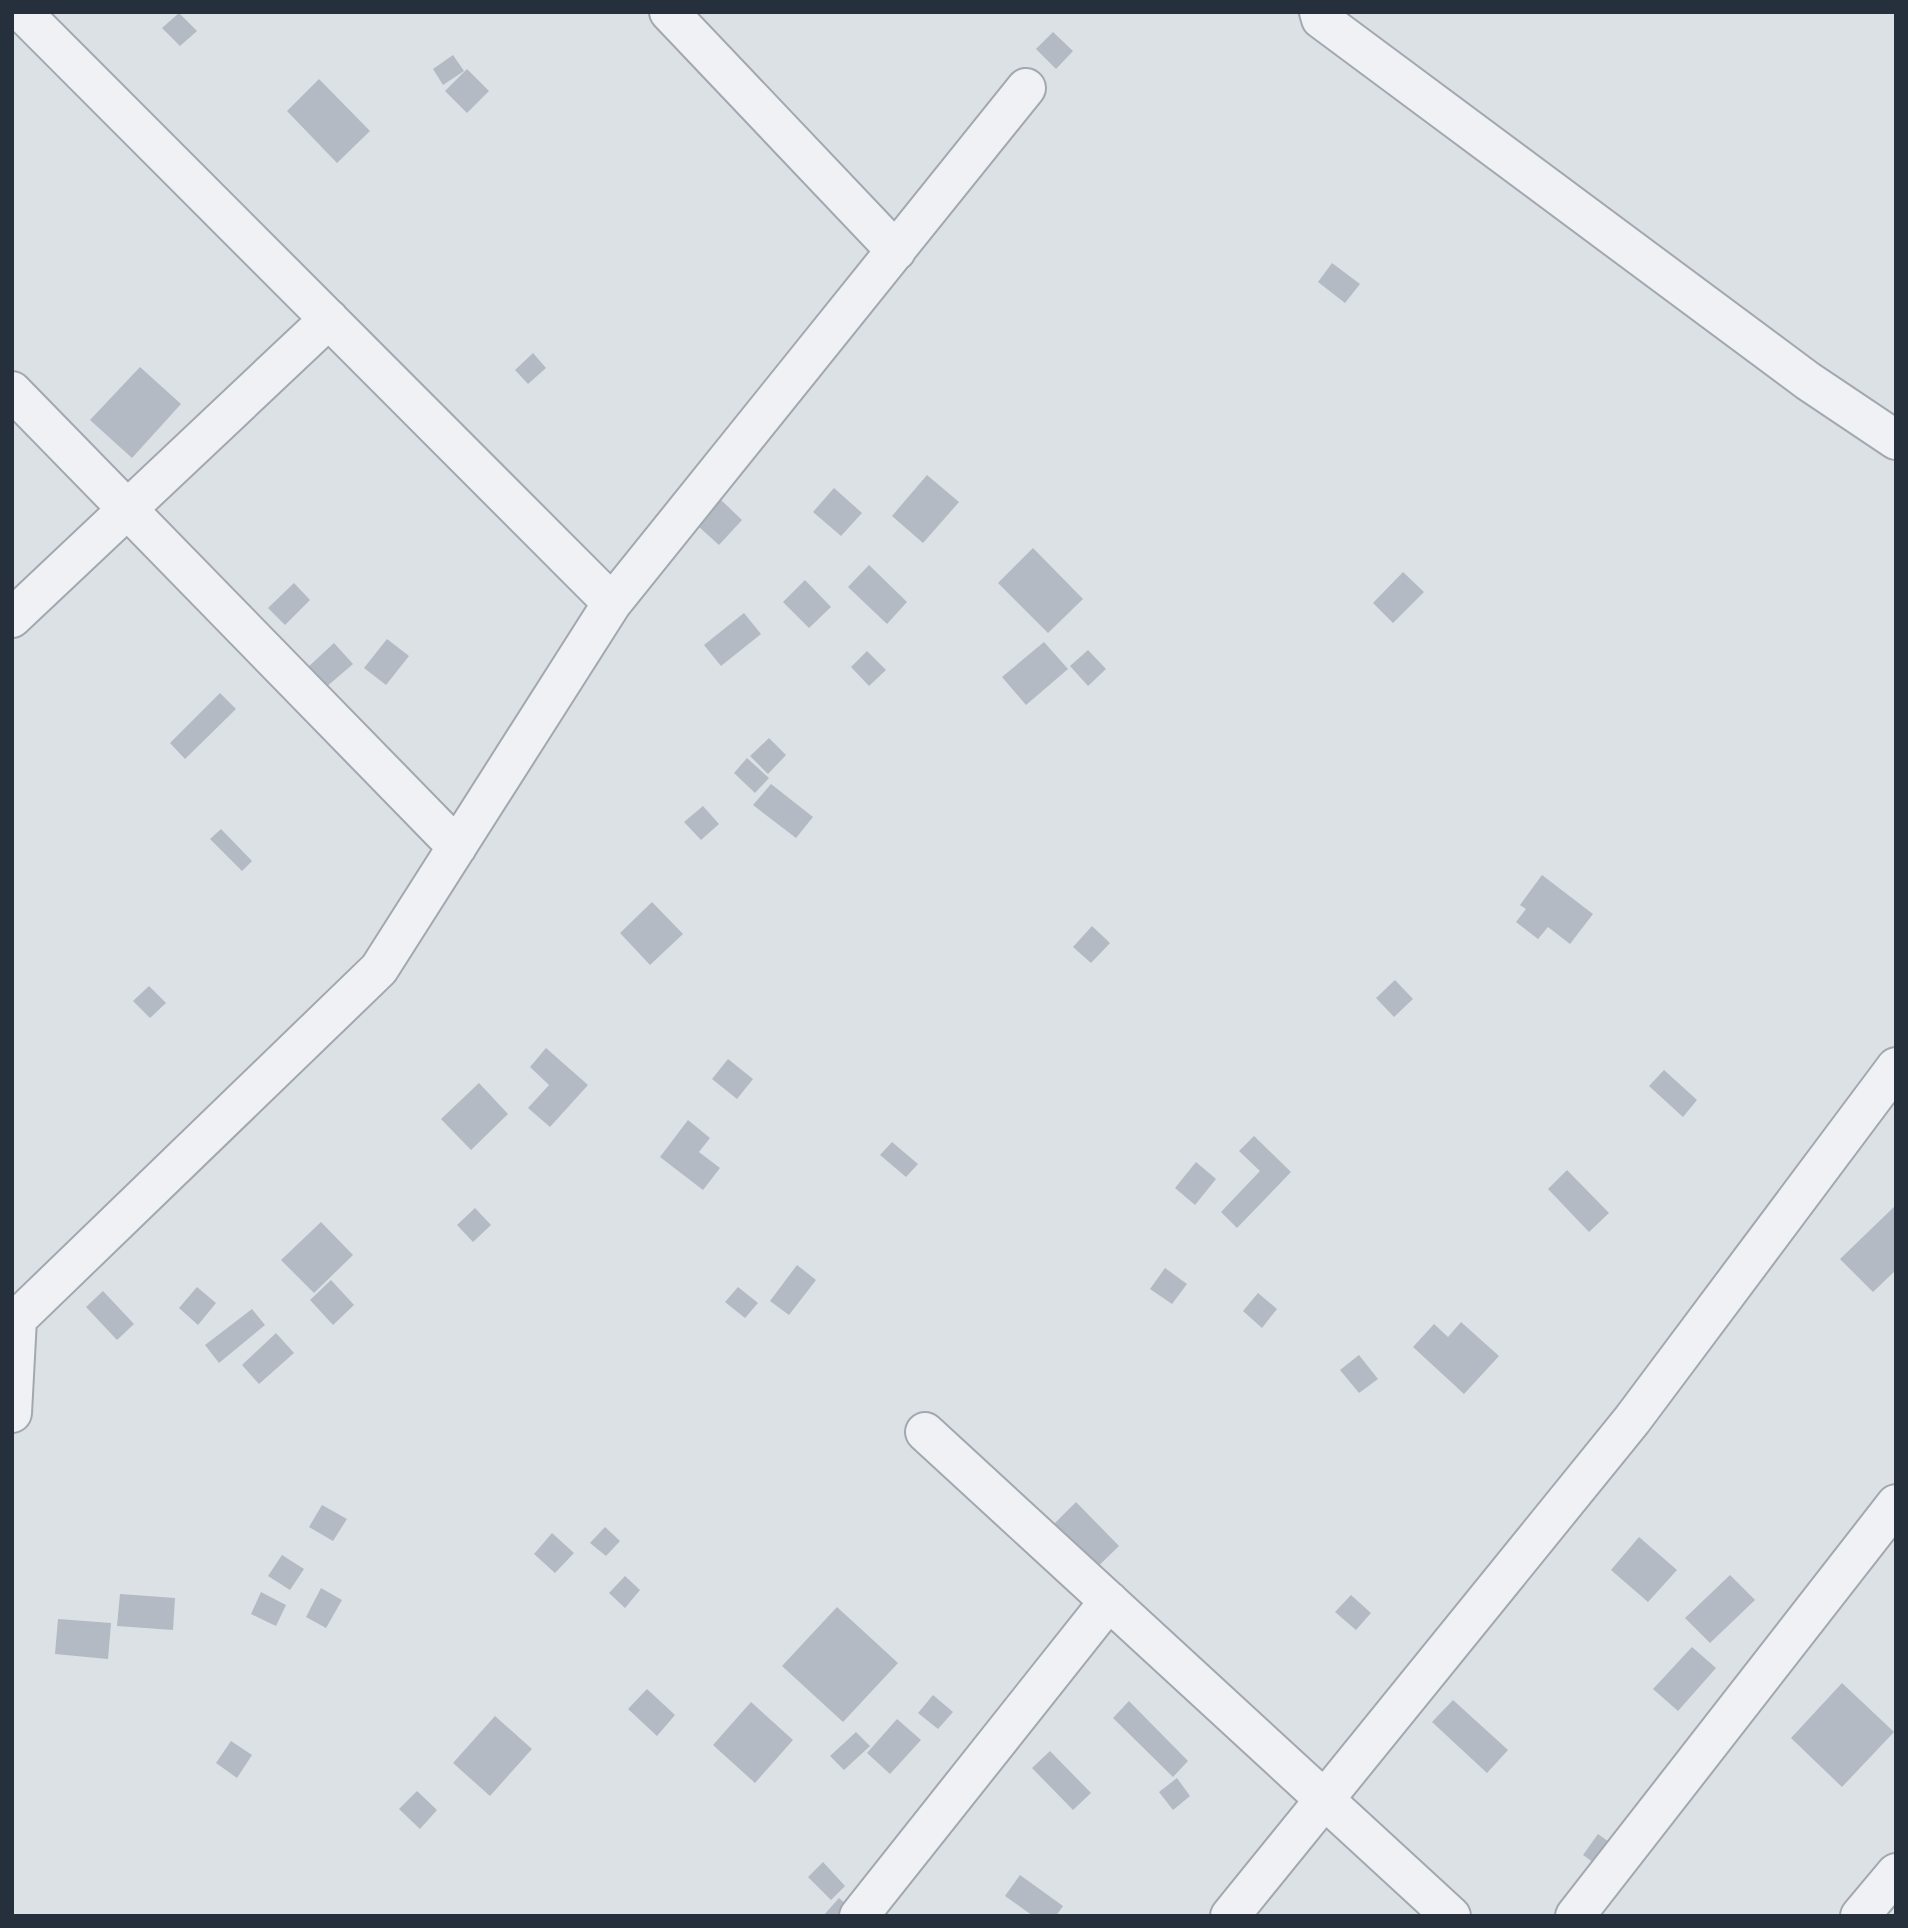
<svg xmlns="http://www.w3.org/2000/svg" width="1908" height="1928" viewBox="0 0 1908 1928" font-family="Cabin,sans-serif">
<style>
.building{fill:#b3bac3}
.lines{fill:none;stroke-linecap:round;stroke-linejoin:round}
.street-casing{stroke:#a2a8b0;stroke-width:42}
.street{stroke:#eff1f5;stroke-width:38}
</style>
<rect width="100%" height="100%" fill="#dce1e6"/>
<path class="building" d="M179,13L197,31L180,46L162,28Z
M1053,32L1073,51L1056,69L1036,49Z
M453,55L464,71L443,85L433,69Z
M467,69L489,91L467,113L445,91Z
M319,79L370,131L337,163L287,111Z
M1332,263L1360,284L1345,303L1318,282Z
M533,353L546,368L528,384L515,370Z
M140,367L181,404L132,458L90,420Z
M927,475L959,502L923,543L892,516Z
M834,488L862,513L841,536L813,512Z
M721,500L742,520L719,545L698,526Z
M1033,548L1083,599L1048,633L998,583Z
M869,565L907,602L887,624L848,587Z
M1403,572L1424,592L1393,623L1373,603Z
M805,580L831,607L809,628L783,602Z
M294,583L310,600L285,625L268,608Z
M744,613L761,634L721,666L704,645Z
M387,639L409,656L386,685L364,668Z
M1044,642L1068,669L1026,705L1002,677Z
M334,643L353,664L325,688L307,668Z
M1088,650L1106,669L1088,686L1070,666Z
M867,651L886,670L869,686L851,667Z
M220,693L236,709L185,759L170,743Z
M769,738L786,755L768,774L750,756Z
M747,758L769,778L755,793L734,773Z
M771,784L813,817L796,838L753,805Z
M703,806L719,824L701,840L684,822Z
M221,829L252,861L242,871L210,839Z
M1542,875L1593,914L1570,944L1548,927L1538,939L1516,922L1526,909L1520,905Z
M652,902L683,934L650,965L620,933Z
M1092,926L1110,943L1091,963L1073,947Z
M1395,980L1413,999L1394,1017L1376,998Z
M149,986L166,1003L150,1018L133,1001Z
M546,1048L588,1085L550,1127L528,1108L549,1085L530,1067Z
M728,1059L753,1079L737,1099L712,1079Z
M1664,1070L1697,1100L1683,1117L1649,1086Z
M479,1083L508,1114L471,1150L441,1119Z
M688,1120L710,1138L699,1152L720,1168L703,1190L660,1157Z
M1254,1136L1291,1172L1237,1228L1221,1212L1260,1171L1239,1151Z
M892,1142L918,1164L906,1177L880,1155Z
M1196,1162L1216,1179L1195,1205L1175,1188Z
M1567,1170L1609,1213L1589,1232L1548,1189Z
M1896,1205V1270L1873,1292L1840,1259Z
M475,1208L491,1225L473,1242L457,1225Z
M321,1222L353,1255L314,1293L281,1260Z
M797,1265L816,1280L789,1315L770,1301Z
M1165,1268L1187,1284L1172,1304L1150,1289Z
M331,1280L354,1305L333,1325L310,1300Z
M197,1287L216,1303L198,1325L179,1308Z
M738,1287L758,1303L745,1318L725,1302Z
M103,1291L134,1324L117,1340L86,1307Z
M1258,1293L1277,1309L1262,1328L1243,1311Z
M252,1309L265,1325L219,1363L205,1345Z
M1461,1322L1499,1356L1464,1394L1413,1347L1434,1324L1448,1337Z
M276,1333L294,1353L259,1384L242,1365Z
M1359,1355L1378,1379L1359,1393L1340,1370Z
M1076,1502L1119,1546L1080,1584L1037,1541Z
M322,1505L347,1519L333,1541L309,1527Z
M605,1527L620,1541L606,1556L590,1543Z
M552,1533L574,1553L555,1573L534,1554Z
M1639,1537L1677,1570L1648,1602L1611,1570Z
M282,1555L304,1569L290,1590L268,1576Z
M1730,1575L1755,1600L1710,1643L1685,1618Z
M625,1576L640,1590L625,1608L609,1593Z
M321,1588L342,1600L326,1628L306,1617Z
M261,1592L286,1605L276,1626L251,1614Z
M120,1594L175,1598L173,1630L117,1626Z
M1351,1595L1371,1613L1356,1630L1335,1612Z
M837,1607L898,1663L843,1722L782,1666Z
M58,1619L111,1623L108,1659L55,1654Z
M1692,1647L1716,1668L1678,1711L1653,1689Z
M1842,1683L1894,1732L1842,1787L1791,1738Z
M647,1689L675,1715L657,1736L628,1709Z
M933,1695L953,1712L938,1729L918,1713Z
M1453,1700L1508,1750L1487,1773L1432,1722Z
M1129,1701L1188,1761L1173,1777L1113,1718Z
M751,1702L793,1740L755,1783L713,1745Z
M495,1716L532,1749L490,1796L453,1763Z
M897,1719L921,1740L890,1774L867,1753Z
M856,1732L870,1746L844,1770L830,1756Z
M231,1741L252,1755L237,1778L216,1763Z
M1050,1751L1091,1793L1073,1810L1032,1768Z
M1177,1778L1190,1796L1173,1810L1159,1792Z
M417,1791L437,1810L420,1829L399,1809Z
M1598,1834L1616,1847L1601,1868L1583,1855Z
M823,1862L845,1886L831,1900L808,1877Z
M1020,1875L1063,1906L1056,1916H1033L1005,1896Z
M839,1898L857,1914L856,1916H823Z"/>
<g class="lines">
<defs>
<path id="street" d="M22,12L612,603
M669,12L896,251
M1319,12L1321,19L1808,381L1896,440
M12,391L457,847
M12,618L329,319
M12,1320L17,1319L379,969L612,603L1026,88
M12,1413L17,1319
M925,1432L1451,1916
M859,1916L1109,1601
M1230,1916L1632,1420L1896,1067
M1575,1916L1896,1504
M1860,1916L1896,1873"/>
</defs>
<use href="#street" class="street-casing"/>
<use href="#street" class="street"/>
</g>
<rect width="1908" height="1928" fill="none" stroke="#26303c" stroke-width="28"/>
</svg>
